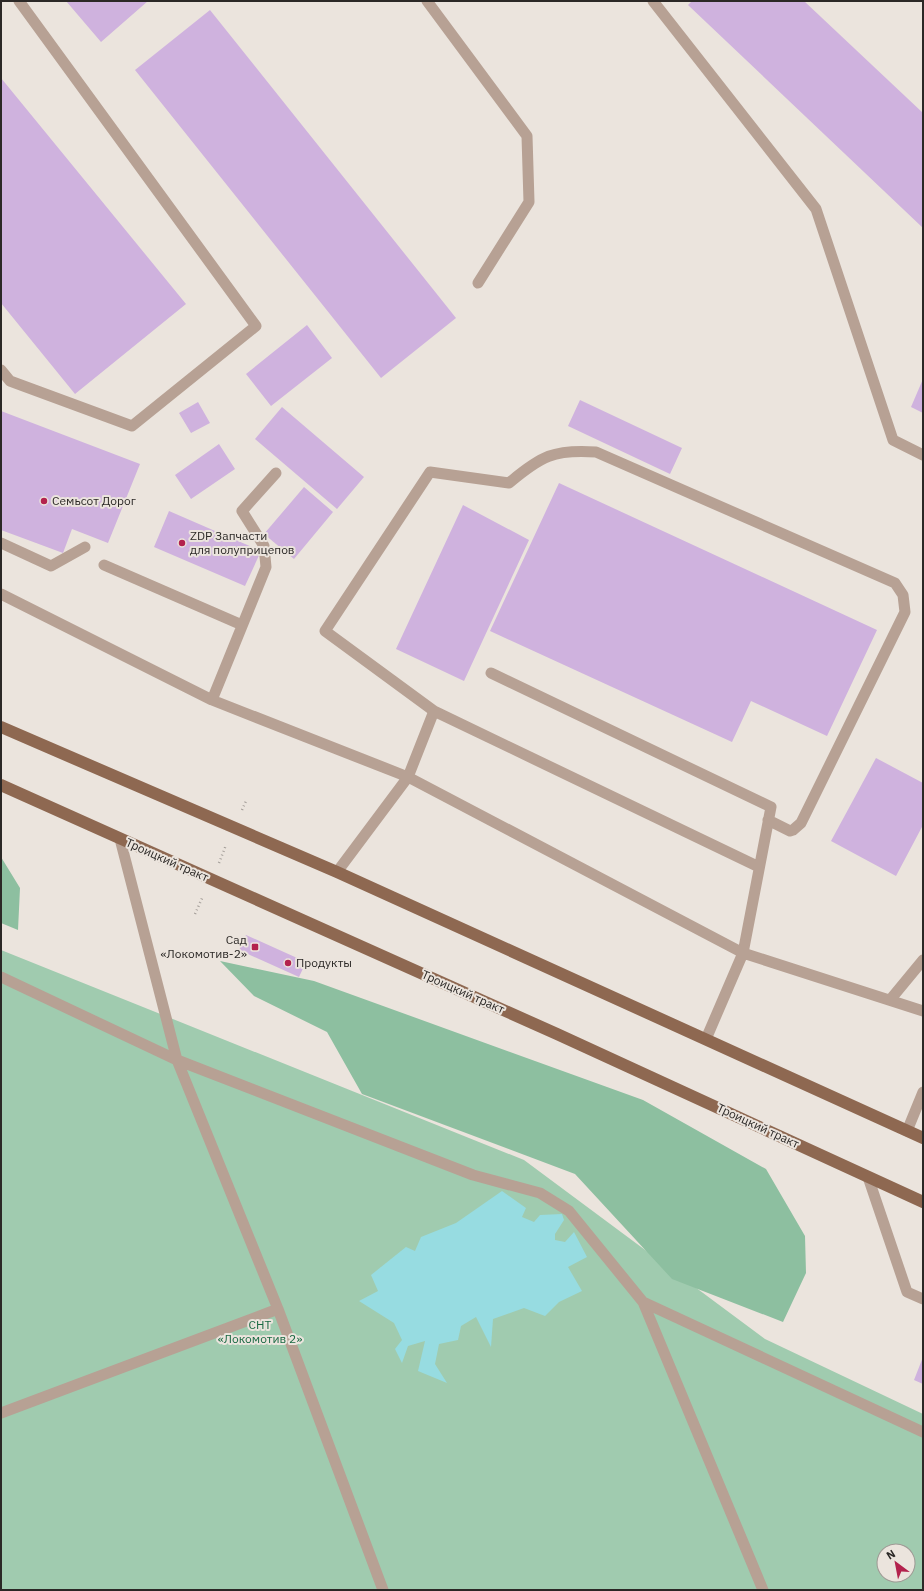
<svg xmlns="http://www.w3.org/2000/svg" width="924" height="1591" viewBox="0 0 924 1591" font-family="'IBM Plex Sans',sans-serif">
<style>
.green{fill:#a0cbaf;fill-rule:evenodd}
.forest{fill:#8dbfa0}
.water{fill:#97dce1}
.building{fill:#cfb2de}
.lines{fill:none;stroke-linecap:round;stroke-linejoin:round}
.path{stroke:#a59f9a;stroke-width:2.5;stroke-dasharray:1 3;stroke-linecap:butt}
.service{stroke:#b7a194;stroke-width:11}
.primary{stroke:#8e6851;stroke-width:12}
.poi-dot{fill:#b3224d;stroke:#ebe4dd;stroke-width:1.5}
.labels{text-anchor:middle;stroke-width:4;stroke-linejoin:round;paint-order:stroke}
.poi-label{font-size:12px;fill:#2b2826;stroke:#ebe4dd;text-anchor:start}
.street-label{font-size:12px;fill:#2b2826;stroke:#ebe4dd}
.park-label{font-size:12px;fill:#176841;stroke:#ebe4dd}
</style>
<rect width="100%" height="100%" fill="#ebe4dd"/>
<path class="green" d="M1,950L524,1160L765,1339L923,1414V1590H1ZM884,1551H908V1575H884Z"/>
<path class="forest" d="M1,857L20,888L18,930L1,923Z
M220,961L314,981L643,1100L766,1169L805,1236L806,1273L783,1322L672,1279L575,1174L362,1094L327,1032L254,996Z"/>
<path class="water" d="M502,1191L526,1208L522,1217L534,1222L540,1215L562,1214L564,1220L555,1234V1240L565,1242L574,1232L587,1257L568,1267L582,1291L559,1302L545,1316L524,1308L493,1319L491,1347L476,1317L461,1326L458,1340L439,1344L435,1364L447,1383L418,1371L425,1341L408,1346L402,1363L395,1349L402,1340L394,1323L359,1301L378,1291L371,1275L406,1247L415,1251L421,1237L456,1223Z"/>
<path class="building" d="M66,1H148L101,42Z
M692,1H804L923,113V228L688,5Z
M210,10L456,318L381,378L135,70Z
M1,78L186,304L75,394L1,303Z
M307,325L332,358L271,406L246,374Z
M923,379V413L911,407Z
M580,400L682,448L670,474L568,426Z
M198,402L210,423L191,433L179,413Z
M282,407L364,477L337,509L255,439Z
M1,411L140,464L108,543L72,529L63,553L1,530Z
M219,444L235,469L191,499L175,475Z
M559,483L877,630L827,736L751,701L732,742L490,631Z
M304,487L333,512L294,559L264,534Z
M463,505L529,540L464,681L396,649Z
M169,511L261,551L245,586L154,547Z
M876,758L923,783V825L896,876L831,841Z
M246,935L306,962L299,977L239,950Z
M923,1357V1384L914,1380Z"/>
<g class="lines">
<path class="path" d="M242,810L246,801
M219,863L226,845
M195,914L203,896"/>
<path class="service" d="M427,1L527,136L529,202L478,283
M653,1L816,209L893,440L923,455
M1,370L10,381L132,426L256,326L19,1
M1,543L51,566L85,547
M104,565L242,625
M1,594L212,700L408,777L743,953L923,1011
M491,673L771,807L743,953L706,1039
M212,700L266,567L264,546L242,511L276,473
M120,839L177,1060L278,1309L383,1590
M759,867L434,711L325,631L430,472L509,483C541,456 554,449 596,452L895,583L903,595L905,612L801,823L793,830L790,831L768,820
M337,872L408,777L434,711
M1,977L177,1060L473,1175L540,1193L569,1211L643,1302L923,1432
M890,1000L923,960
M907,1131L923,1092
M868,1177L907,1292L923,1299
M643,1302L763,1590
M1,1413L278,1309"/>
<path class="primary" d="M1,727L337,872L923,1138
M1,785L557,1034L923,1202"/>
</g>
<g class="poi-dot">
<circle cx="44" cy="501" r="4"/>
<circle cx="182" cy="543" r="4"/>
<rect x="251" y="943" width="8" height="8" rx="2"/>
<circle cx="288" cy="963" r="4"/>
</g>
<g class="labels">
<g class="poi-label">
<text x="52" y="505">Семьсот Дорог</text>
<text x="190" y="540">ZDP Запчасти<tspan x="190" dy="14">для полуприцепов</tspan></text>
<text x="247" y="944" text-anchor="end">Сад<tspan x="247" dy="14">«Локомотив-2»</tspan></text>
<text x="296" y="967">Продукты</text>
</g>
<g class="street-label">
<text transform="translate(167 860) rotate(24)" y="4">Троицкий тракт</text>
<text transform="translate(463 992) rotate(24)" y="4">Троицкий тракт</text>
<text transform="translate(758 1126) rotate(25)" y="4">Троицкий тракт</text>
</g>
<g class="park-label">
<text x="260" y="1329">СНТ<tspan x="260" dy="14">«Локомотив 2»</tspan></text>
</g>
</g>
<rect width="924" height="1591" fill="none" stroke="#2b2826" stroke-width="4"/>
<g transform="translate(896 1563) rotate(328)"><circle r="19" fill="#ebe4dd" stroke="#9e9994"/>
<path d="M0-3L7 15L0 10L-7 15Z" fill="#b3224d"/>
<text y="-6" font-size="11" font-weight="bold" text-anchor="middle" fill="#2b2826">N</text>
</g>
</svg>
